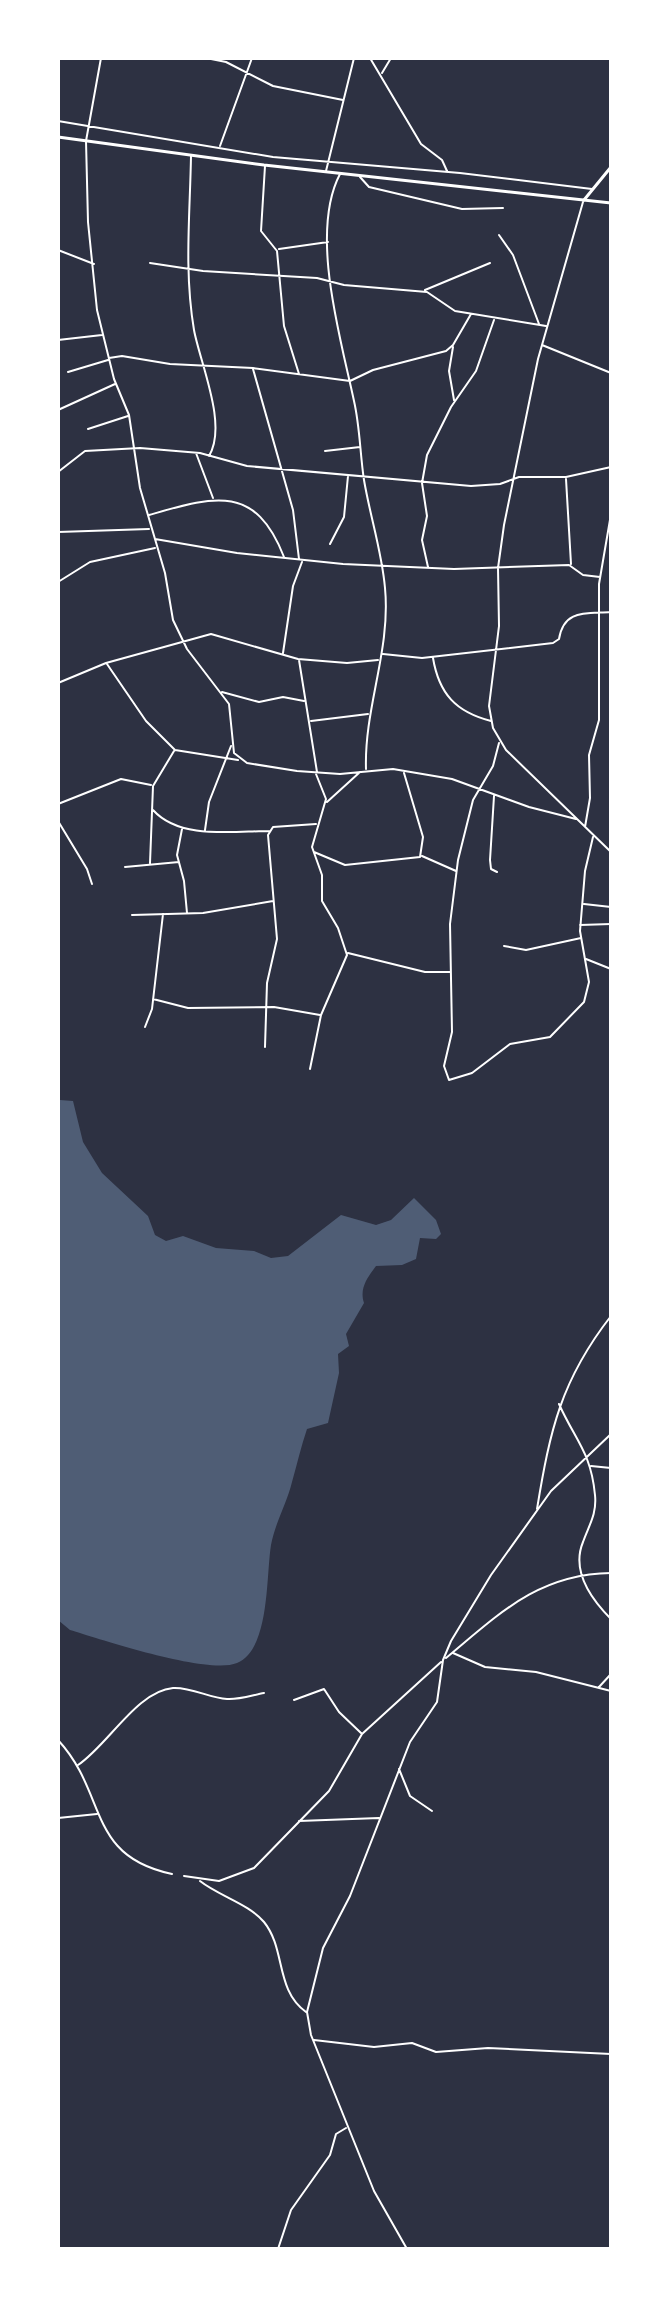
<svg xmlns="http://www.w3.org/2000/svg" width="669" height="2307" viewBox="0 0 669 2307" font-family="Montserrat,sans-serif">
<style>
.water{fill:#4f5d75}
.lines{fill:none;stroke-linecap:round;stroke-linejoin:round}
.minor{stroke:#fff;stroke-width:2}
.secondary{stroke:#fff;stroke-width:3}
.trunk{stroke:#fff;stroke-width:3}
</style>
<rect width="100%" height="100%" fill="#2d3142"/>
<path class="water" d="M58,1092L60,1100L73,1101L83,1142L102,1173L148,1216L155,1235L166,1241L183,1236L216,1248L254,1251L271,1258L288,1256L341,1215L376,1225L391,1220L414,1198L436,1220L441,1234L436,1239L420,1238L416,1259L402,1265L376,1266C368,1277 359,1288 364,1303L346,1334L349,1346L338,1354L339,1373L328,1423L307,1429C301,1447 297,1464 292,1482C287,1503 275,1523 271,1545C266,1575 270,1650 237,1663C208,1675 103,1640 70,1630L58,1620Z"/>
<g class="lines">
<path class="minor" d="M101,58L86,141L88,222L97,310L114,379L129,415L140,488L165,573L173,620L187,649L229,704L234,753L247,763L297,771L340,774L393,769L452,779L529,807L576,819
M170,58H171
M206,58L226,62L273,86L343,100
M370,58L421,144L442,160L447,171
M382,73L391,58
M58,121L273,157L460,173L592,189
M220,146L252,58
M191,156C190,215 184,271 194,330C200,363 228,425 209,456
M265,166L261,231L277,251L284,326L299,374
M326,171L354,58
M340,174C309,233 341,339 354,401C360,427 360,454 364,480C370,516 382,552 385,588C391,650 364,708 366,769
M360,177L369,187L462,209L503,208
M583,202L538,359L504,525L498,568L499,626L489,706L493,728L506,750L611,852
M499,235L513,255L539,324
M279,249L328,242
M58,250L94,264
M150,263L203,271L317,278L344,285L427,292L455,311L546,326
M425,290L490,263
M58,340L102,335
M542,345L611,373
M453,347L449,371L454,400
M109,358L122,356L170,364L253,368L350,381L373,370L446,351L453,345L471,314
M253,369L293,510L299,559
M68,372L108,360
M58,410L115,384
M88,429L128,416
M325,451L360,447
M196,453L213,498
M58,472L85,451L140,448L200,453L247,466L471,486L500,484L519,477H566L611,467
M566,479L571,564
M149,515C212,497 255,482 284,557
M58,532L149,529
M155,539L237,553L343,564L454,569L569,565L583,575L600,577
M330,544L344,517L348,476
M428,567L422,540L427,516L422,483L427,455L451,407L476,371L494,320
M58,582L90,562L155,548
M283,653L293,586L302,562
M383,654L422,658L553,643L559,639C564,609 586,614 611,612
M433,658C439,694 456,712 491,721
M299,660L317,772
M107,664L146,721L175,750L238,760
M58,683L106,663L211,634L298,659L347,663L378,660
M222,692L259,702L283,697L304,701
M311,721L368,714
M499,743L493,766L473,800L458,860L450,924L452,1032L444,1066L449,1080L472,1073L510,1044L550,1037L584,1002L589,982L580,931L585,871L593,837
M494,796L490,860L491,869L497,872
M327,802L360,772
M58,804L121,779L151,785
M153,810C180,840 233,831 270,831
M58,821L87,869L92,884
M585,827L590,798L589,755L599,720V584L611,514
M182,829L177,855L184,881L187,913
M205,830L209,802L231,746
M314,852L345,865L420,857L423,837L404,773
M422,856L456,871
M150,863L153,786L174,751
M125,867L179,862
M584,904L611,907
M132,915L203,913L273,901
M580,925L611,924
M504,946L526,950L581,938
M348,953L425,972H450
M586,959L611,969
M153,999L188,1008L274,1007L320,1015
M145,1027L152,1009L163,914
M265,1047L267,983L277,939L268,835L273,827L316,824
M310,1069L321,1015L347,955L338,928L322,901V875L312,847L326,799L316,774
M559,1404C575,1440 591,1452 595,1495C597,1514 589,1525 583,1542C571,1571 592,1600 611,1619
M591,1466L611,1468
M537,1509C550,1430 561,1380 611,1316
M453,1653L485,1667L536,1672L611,1691
M446,1658C499,1614 538,1574 611,1573
M599,1687L611,1674
M294,1700L324,1689L339,1712L361,1733
M58,1740C108,1794 86,1856 172,1874
M78,1765C108,1745 137,1691 173,1688C192,1687 209,1698 227,1699C238,1700 253,1695 264,1693
M399,1769L410,1796L432,1811
M58,1818L97,1814
M299,1821L379,1818
M184,1876L219,1881L254,1868L329,1791L362,1734L441,1662
M200,1881C219,1896 249,1904 264,1922C286,1949 275,1990 306,2012
M314,2040L374,2047L412,2043L436,2052L488,2048L611,2054
M278,2249L291,2210L330,2155L336,2134L346,2128
M407,2249L374,2191L311,2035L307,2012L323,1948L350,1896L410,1742L437,1702L443,1660L451,1641L491,1575L551,1491L611,1434"/>
<path class="secondary" d="M584,200L611,167"/>
<path class="trunk" d="M58,137L264,165L611,203"/>
</g>
<rect width="669" height="2307" fill="none" stroke="#ffffff" stroke-width="120"/>
</svg>
